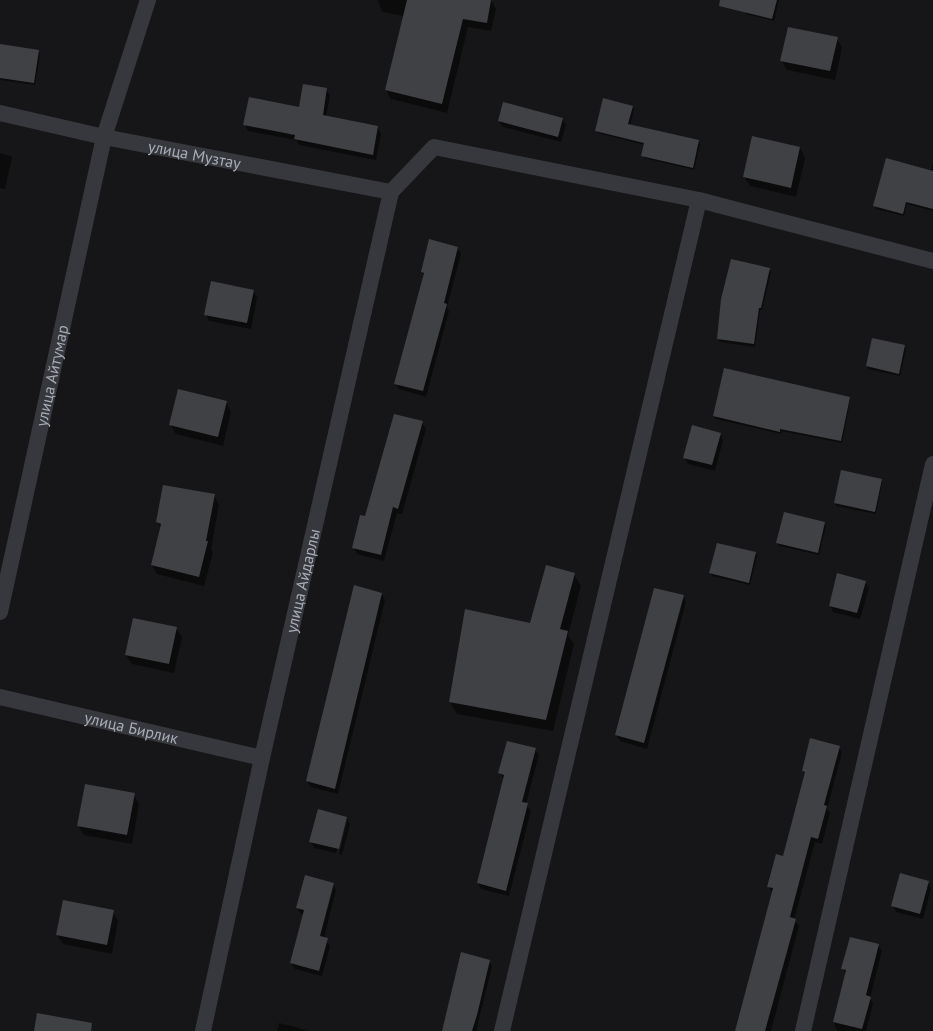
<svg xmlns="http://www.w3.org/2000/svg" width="933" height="1031" viewBox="0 0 933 1031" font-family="'PT Sans',sans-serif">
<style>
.shadow{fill:#0007}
.building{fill:#404145}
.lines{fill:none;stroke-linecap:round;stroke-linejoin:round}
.minor{stroke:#37383d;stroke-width:16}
.labels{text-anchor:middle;stroke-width:4;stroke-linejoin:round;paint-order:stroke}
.street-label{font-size:16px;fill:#a8adb8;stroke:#111113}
</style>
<rect width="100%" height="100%" fill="#161618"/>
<path class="shadow" d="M378,0H491L496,9L491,31L468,27L447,113L391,99L386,90L404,16L382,12Z
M747,0H779L774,21L746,14Z
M837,38L842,48L835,80L787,70L782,61Z
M0,46L38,51L40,54L35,85L0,80Z
M326,89L330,96L326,117L377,127L381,134L376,160L299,145L296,140L248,131L245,125L300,108Z
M632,107L634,109L630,126L698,141L700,144L694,170L644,158L645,145L598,133L596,131Z
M562,119L566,125L561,142L503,127L499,121Z
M800,148L805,158L796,197L750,186L744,177Z
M0,153L11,156L12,158L5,189L0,188Z
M933,163V211L907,204L904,216L876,209L875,206L931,172Z
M457,248L461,254L447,307L449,311L426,397L399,389L395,383L424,276L422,272Z
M769,269L771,272L762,310H760L755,347L720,342L718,339Z
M253,291L257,297L251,329L209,321L206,314Z
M904,346L906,349L900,376L868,369L867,366Z
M849,398L850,401L842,443L781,431V434L716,419L714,416Z
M226,402L231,412L223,446L176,434L170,424Z
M422,423L426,429L402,514L397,513L384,561L357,554L353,547L366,518Z
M720,434L723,440L715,471L688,464L685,458Z
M881,480L882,483L876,514L836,506L835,503Z
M214,495L219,505L211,549L213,552L204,586L157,574L152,565L161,529L157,522Z
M824,523L826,526L819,555L779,546L778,543Z
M755,553L757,556L750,585L712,576L711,573Z
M574,574L581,586L568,635L574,644L553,731L457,714L450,702L531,625Z
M865,582L869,588L860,619L833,612L830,605Z
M382,594L385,600L338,794L311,787L307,781Z
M683,596L686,602L647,749L620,741L616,735Z
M176,628L182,637L174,673L132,664L126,655Z
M839,747L842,753L827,809L830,813L822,844L815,842L794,920L799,926L771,1031H736L772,893L769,887L784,857L806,775L803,771Z
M535,749L539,755L526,804L531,811L509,896L481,889L478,883L503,779L500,773Z
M134,795L139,804L132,844L84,835L78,825Z
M346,818L350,824L342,855L339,854L347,821H345L336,853L314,848L311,842Z
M928,882L931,888L923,919L896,912L893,906Z
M333,884L336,890L324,938L330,946L322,976L295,969L291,963L304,915L301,914L297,908Z
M113,912L118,921L112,954L63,944L57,935Z
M878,945L882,951L870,998L873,1004L866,1031H837L834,1022L846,975L843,969Z
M489,961L492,967L476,1031H443Z
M279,1023L306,1030L307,1031H277Z"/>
<path class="building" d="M407,0H491L487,23L463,19L442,104L385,90Z
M720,0H777L772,19L719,6Z
M788,27L838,37L830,71L780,61Z
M0,44L39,50L34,83L0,78Z
M303,84L327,88L323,115L378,126L373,155L294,139L295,135L243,125L249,97L299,107Z
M603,98L633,106L628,124L699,140L693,168L641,156L644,143L595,131Z
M503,102L563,118L558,137L498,121Z
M752,136L800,147L791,188L743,177Z
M886,158L933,171V209L906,202L903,214L873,206Z
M429,239L458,247L444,303L447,304L423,391L394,384L424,273L421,272Z
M731,259L770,268L761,308H759L754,344L717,339L721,299Z
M211,281L254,290L247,323L204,315Z
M872,338L905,345L899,374L866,366Z
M724,368L850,397L841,441L780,429V432L713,416Z
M178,389L227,401L218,437L169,425Z
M394,414L423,421L398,509L393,507L381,555L352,548L360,515L365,516Z
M692,425L721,433L712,465L683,458Z
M841,470L882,479L875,512L834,503Z
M163,485L215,494L206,541H208L199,577L151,565L161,524L156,522Z
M784,512L825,522L818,553L776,543Z
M717,543L756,552L749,583L709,573Z
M546,565L575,573L560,629L568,631L546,720L449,702L465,609L530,623Z
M837,573L866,581L857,613L829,606Z
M354,585L382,593L335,789L306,781Z
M654,588L684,595L644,743L615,735Z
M133,618L177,627L169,664L125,655Z
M810,738L840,746L824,805L827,806L818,839L811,837L790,917L796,919L765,1031H735L773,888L767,887L776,854L783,856L805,772L802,771Z
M507,741L536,748L522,802L528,803L506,891L477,883L504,775L498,773Z
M85,784L135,793L127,835L77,826Z
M318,809L347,817L339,849L309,842Z
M900,873L929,881L920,914L891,906Z
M305,875L334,883L320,936L328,938L319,971L290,963L304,910L296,908Z
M63,900L114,910L107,945L56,935Z
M850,937L879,944L866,995L871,997L862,1029L833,1022L846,970L841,969Z
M461,952L490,960L477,1015L472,1031H442Z
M37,1013L92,1023L91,1031H34Z"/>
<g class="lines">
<g class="minor">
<path id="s1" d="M0,113L104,137L391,192"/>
<path id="s2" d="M0,612L104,137L148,0"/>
<path id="s3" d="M0,697L262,758"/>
<path id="s4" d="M203,1031L262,758L391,192L434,147L699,200L933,261"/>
<path d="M502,1031L699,200"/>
<path d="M803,1031L933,464"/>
</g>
</g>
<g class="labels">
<g class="street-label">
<text dy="6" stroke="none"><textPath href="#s1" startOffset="199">улица Музтау</textPath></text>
<text dy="6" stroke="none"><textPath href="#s2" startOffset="242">улица Айтумар</textPath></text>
<text dy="6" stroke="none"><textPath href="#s4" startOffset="461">улица Айдарлы</textPath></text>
<text dy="6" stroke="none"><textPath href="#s3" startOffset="135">улица Бирлик</textPath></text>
</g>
</g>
</svg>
